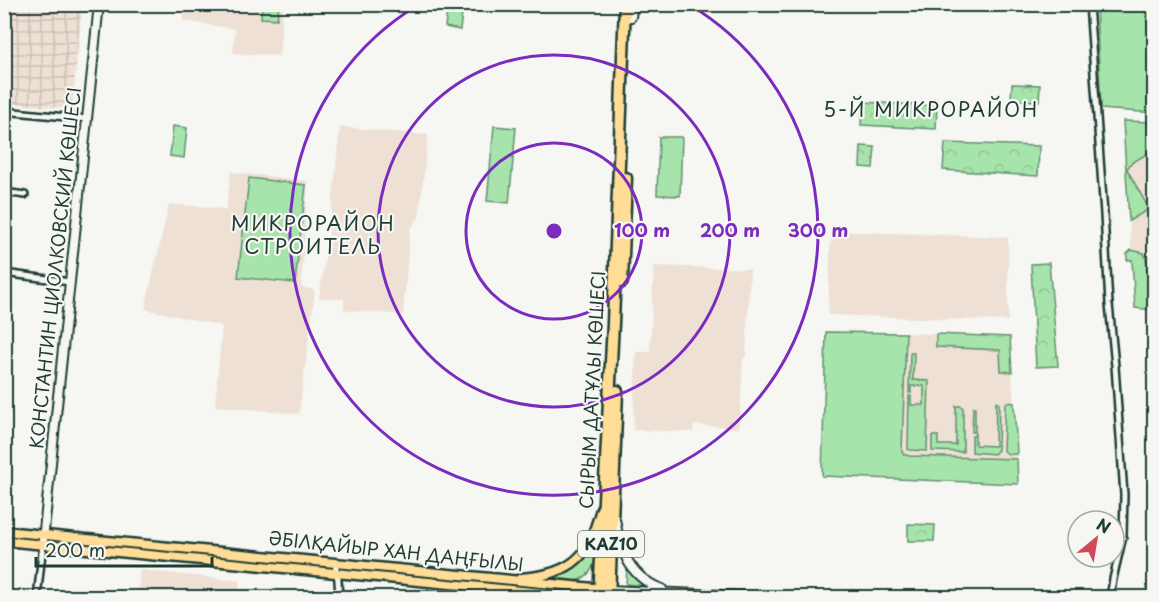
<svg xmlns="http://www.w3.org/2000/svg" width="1159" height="602" viewBox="0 0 1159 602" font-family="'Playpen Sans',sans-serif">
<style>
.built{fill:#eee0d4}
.industrial{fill:url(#industrial-grid)}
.green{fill:#a7e4ab;stroke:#639070;stroke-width:1.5}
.park{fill:url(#park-crowns);stroke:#639070;stroke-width:1.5}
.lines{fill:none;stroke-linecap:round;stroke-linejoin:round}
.street-casing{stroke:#1f3d34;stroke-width:10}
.secondary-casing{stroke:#1f3d34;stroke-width:12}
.primary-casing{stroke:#1f3d34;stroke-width:13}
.highway-casing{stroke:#1f3d34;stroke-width:15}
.street{stroke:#f6f6f2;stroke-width:5}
.secondary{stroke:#f6f6f2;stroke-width:8}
.primary{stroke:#ffdd96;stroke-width:8}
.highway{stroke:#ffdd96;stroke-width:10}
.ring{fill:none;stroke:#7b2cbf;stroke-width:3}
.labels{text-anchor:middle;stroke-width:4.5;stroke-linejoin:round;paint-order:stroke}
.shield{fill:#f6f6f2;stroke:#60746d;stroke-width:1.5}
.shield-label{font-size:16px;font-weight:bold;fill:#1f3d34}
.street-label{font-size:18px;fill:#1f3d34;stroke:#f6f6f2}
.neighbourhood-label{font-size:20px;letter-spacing:1.5px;fill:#1f3d34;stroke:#f6f6f2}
.centre{fill:#7b2cbf;stroke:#f6f6f2;stroke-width:3}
.ring-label{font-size:18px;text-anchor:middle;font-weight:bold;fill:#7b2cbf;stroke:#f6f6f2;stroke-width:4.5;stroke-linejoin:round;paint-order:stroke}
</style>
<defs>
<pattern id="industrial-grid" width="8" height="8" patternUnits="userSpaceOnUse" patternTransform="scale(1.5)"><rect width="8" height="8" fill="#eee0d4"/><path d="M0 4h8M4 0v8" fill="none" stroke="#ccc1b7"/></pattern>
<pattern id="park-crowns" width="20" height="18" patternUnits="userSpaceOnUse" patternTransform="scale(1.5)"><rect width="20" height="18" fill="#a7e4ab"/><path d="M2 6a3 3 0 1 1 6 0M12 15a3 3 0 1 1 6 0" fill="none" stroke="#8fc494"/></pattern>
</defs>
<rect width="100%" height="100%" fill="#f6f6f2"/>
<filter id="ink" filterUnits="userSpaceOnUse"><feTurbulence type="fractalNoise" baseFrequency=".0167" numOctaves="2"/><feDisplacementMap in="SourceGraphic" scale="12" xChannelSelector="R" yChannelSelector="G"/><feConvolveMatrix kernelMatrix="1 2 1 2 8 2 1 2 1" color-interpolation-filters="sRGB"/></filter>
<g filter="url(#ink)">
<path class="built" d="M185,5H283L279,56L233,53L235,29L183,21Z
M1123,121L1154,122V310L1135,308Z
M340,127L428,135L419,218L410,229L403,315L344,310V299L319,298L331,218Z
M231,172L308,181L301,287L315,290L299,414L215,406L222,326L145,309L169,204L226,209Z
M831,231L1008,237V321L828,315Z
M654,266L750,269L746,357L743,358L739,428L694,425L693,432L633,430L636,352H650Z
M826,332L908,333L1010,337L1018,484L822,476Z
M140,570L240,581L238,597H138Z"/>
<path class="industrial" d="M4,5H82L72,109L5,103Z"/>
<path class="green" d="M262,5H279L277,19L261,18Z
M448,5H463L460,30L445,27Z
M1096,5H1154V113L1101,109Z
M1123,121L1154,122V150L1131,163L1127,169L1149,209L1129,221Z
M173,126L187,128L184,158L170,156Z
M494,126L516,128L509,203L487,201Z
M659,137H682L680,196L657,195Z
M249,178L306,185L295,283L238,277Z
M1131,250L1144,253L1148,265L1146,269C1158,277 1155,297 1154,310L1135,308L1132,260H1127V254Z
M826,332L906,333L902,451L903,454L909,456L1017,459L1018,484L822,476Z
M936,334L1010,337L1012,372L1001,371L1000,350L936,347Z
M910,353H914L913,380L929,381L927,451L910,450L908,449L909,396H911V405H924V386H911V393H909Z
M996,402L999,404V406L998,450L994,454L972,452V436L975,435V432H972L973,407H975V445L995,446Z
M1007,402L1014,403L1017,454H1008L1003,450L1005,405Z
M956,406H961L963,408V452L932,451V436H938V445H956Z
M596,534C595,543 597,555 594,563C586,590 556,581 535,579L556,575Z
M627,567L635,579L646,586L626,584Z"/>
<path class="park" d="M1012,84L1040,85L1039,101L1011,100Z
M862,102L937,106L936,129L861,125Z
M945,143L1039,146L1038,176L943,170Z
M861,146L875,147L873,168L860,167Z
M1049,263L1058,366L1036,367L1031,264Z
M908,524L935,525L934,541H908Z"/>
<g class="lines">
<defs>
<path id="street" d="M1089,4L1104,214L1109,304L1115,366L1124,495L1123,536L1113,579L1110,598
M4,111L87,119
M4,192L25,195
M4,273L70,282
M335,563L338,580L339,598
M37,598L43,544"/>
<path id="secondary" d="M631,17L633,4
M615,519C620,551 630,578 662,589
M43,540L99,4
M609,590L785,598"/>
<path id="primary" d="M4,531L604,589
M4,541L594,598
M521,578C551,576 580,568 592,537C595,528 598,519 601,509"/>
<path id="highway" d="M622,282L626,178
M599,598L613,323L625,4
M609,598L617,391"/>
</defs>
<use href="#street" class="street-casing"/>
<use href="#secondary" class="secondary-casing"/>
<use href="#primary" class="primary-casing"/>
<use href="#highway" class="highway-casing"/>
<use href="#street" class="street"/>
<use href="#secondary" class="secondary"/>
<use href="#primary" class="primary"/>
<use href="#highway" class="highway"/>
</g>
</g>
<g class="ring">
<circle cx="554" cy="231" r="88"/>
<circle cx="554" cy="231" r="176"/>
<path d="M690 5A264 264 0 1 1 418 5"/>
</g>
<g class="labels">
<rect class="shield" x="578" y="531" width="66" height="26" rx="4.5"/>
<g class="shield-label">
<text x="611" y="550">KAZ10</text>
</g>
<g class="street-label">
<text transform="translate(56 268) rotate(-84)" y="6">КОНСТАНТИН ЦИОЛКОВСКИЙ КӨШЕСІ</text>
<text transform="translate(593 390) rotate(-87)" y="6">СЫРЫМ ДАТҰЛЫ КӨШЕСІ</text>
<text transform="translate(396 552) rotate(6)" y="6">ӘБІЛҚАЙЫР ХАН ДАҢҒЫЛЫ</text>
</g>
<g class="neighbourhood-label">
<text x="931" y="117">5-Й МИКРОРАЙОН</text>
<text x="313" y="231">МИКРОРАЙОН<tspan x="313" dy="23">СТРОИТЕЛЬ</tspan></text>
</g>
</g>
<circle cx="554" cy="231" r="9" class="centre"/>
<g class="ring-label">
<text x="642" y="237">100 m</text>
<text x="730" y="237">200 m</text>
<text x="818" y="237">300 m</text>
</g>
<rect width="1159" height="602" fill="none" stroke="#f6f6f2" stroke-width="24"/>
<rect x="12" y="12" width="1135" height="578" fill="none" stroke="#1f3d34" stroke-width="2" filter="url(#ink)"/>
<g transform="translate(1096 539) rotate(30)"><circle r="28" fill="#f6f6f2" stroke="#a0aca6" stroke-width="1.5"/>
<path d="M0-4.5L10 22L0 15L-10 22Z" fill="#d1495b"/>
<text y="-9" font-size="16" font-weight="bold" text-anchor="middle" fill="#1f3d34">N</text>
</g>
<path d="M36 557v9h176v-9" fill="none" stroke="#1f3d34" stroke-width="3"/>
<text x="45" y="557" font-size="18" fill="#1f3d34" stroke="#f6f6f2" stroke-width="4.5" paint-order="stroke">200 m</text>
</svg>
